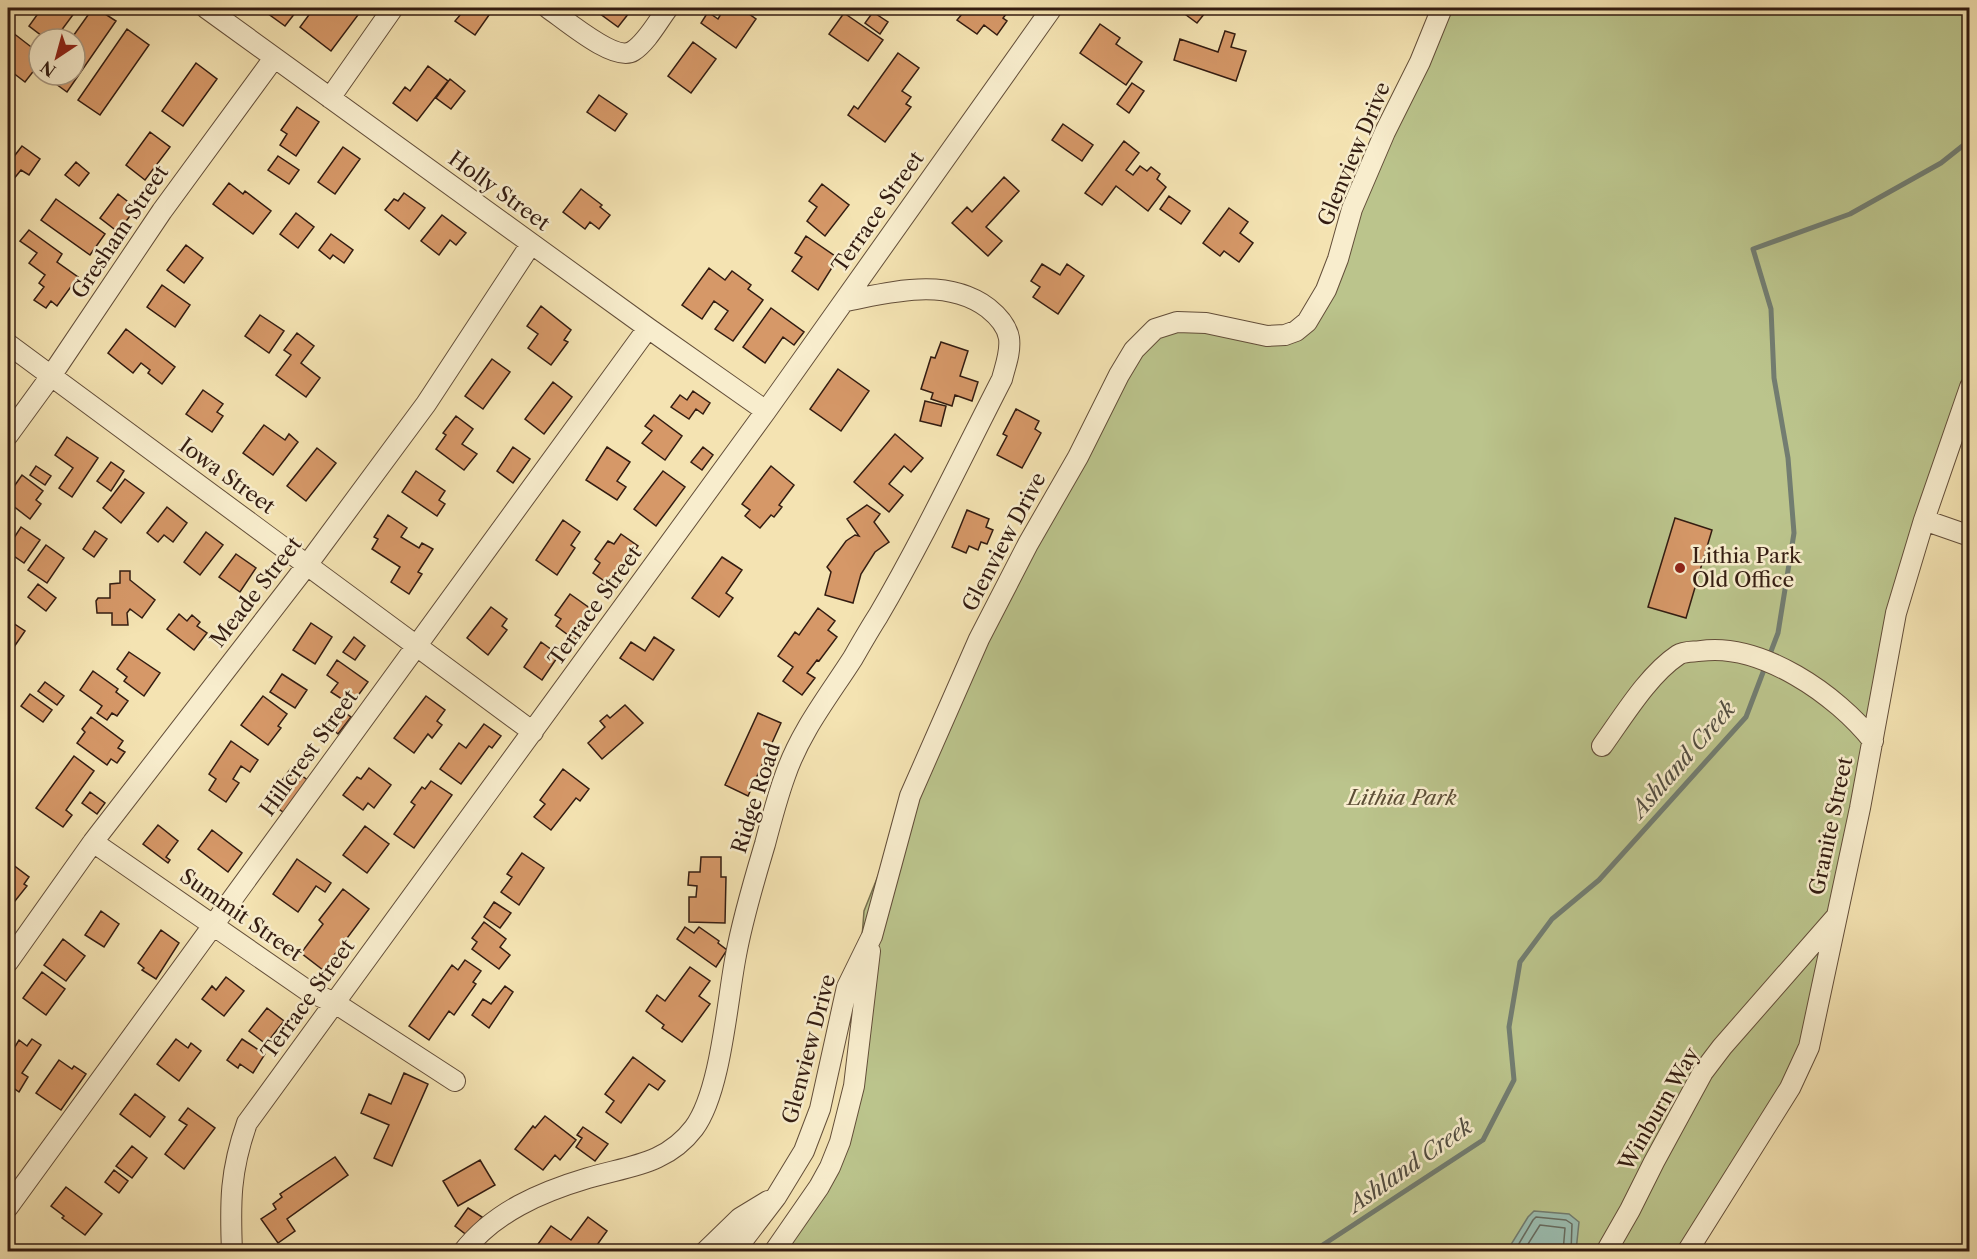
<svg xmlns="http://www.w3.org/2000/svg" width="1977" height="1259" viewBox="0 0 1977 1259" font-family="'Libre Caslon Text',serif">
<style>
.green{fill:#bbc48c;stroke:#77704e;stroke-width:1.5}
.water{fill:#9cbeb1;stroke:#727d71;stroke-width:1.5}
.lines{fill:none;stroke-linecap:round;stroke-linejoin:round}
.shore{stroke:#686d61;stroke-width:1.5}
.stream{stroke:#727d71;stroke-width:5}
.building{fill:#d69868;stroke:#331c11;stroke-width:1.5}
.minor-casing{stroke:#634e39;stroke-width:22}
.minor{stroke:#f8edcd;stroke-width:20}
.poi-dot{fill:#8f2418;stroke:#f8edcd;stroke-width:2}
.labels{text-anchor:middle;stroke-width:5;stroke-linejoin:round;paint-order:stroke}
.street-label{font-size:21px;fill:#331c11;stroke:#f8edcd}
.poi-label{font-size:21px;fill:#331c11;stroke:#f8edcd;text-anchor:start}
.park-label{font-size:21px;font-style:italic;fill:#5c4e36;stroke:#f8edcd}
.water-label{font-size:22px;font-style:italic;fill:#524d41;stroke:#f8edcd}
</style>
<rect width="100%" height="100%" fill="#f4e3b2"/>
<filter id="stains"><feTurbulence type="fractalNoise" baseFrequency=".00333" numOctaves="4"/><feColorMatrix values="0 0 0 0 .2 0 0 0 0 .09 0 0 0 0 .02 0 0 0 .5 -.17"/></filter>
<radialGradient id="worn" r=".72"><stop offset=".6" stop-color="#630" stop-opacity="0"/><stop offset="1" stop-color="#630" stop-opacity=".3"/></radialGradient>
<path class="green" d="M1442,8H1969V387L1924,520L1809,1047L1687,1251L765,1252L809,1187L830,1148L843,1111L858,990L864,911L910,796L979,639L1155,329L1248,333L1307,322Z"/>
<path class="water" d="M1534,1211L1569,1214L1579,1222L1576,1251H1507L1528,1217Z"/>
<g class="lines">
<path class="shore" d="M1514,1252L1533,1220L1536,1217L1566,1220L1572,1224L1571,1252
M1523,1252L1540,1225L1565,1228L1563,1252"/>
<path class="stream" d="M1312,1252L1483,1140L1514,1080L1509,1027L1520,962L1552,919L1599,880L1746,717L1778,633L1794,533L1788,458L1774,378L1771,309L1753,249L1850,214L1941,163L1970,140"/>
</g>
<path class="building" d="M42,8H78L55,39H46L29,26Z
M93,8H96L116,21L67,92L45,76L75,75V39H71Z
M260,8H299L285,26Z
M314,8H318L325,13L329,8H349L358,15L331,51L300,27Z
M462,8H494L475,35L455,21L461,14L458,12Z
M592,8H633L618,27Z
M712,8H743L742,9L756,19L736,48L701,23L708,12L718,19L721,14Z
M967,8H1011L1003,18L1007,21L997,35L984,25L977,34L957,20Z
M1179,8H1209L1197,23L1178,9Z
M873,12L888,22L880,34L865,23Z
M844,13L883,40L868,61L829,34Z
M1100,24L1120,38L1116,44L1142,62L1126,85L1080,53Z
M8,29L39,53V64L25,82L8,69Z
M127,29L149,45L100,115L78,100Z
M1225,31L1235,34L1231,47L1246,51L1236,81L1174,60L1180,39L1218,52Z
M693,42L716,59L691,93L668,76Z
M898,53L919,68L902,91L911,97L906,104L911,107L885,142L848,115L854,106L858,109Z
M196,63L217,79L183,126L162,111Z
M428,66L448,81L417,121L393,103L405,87L410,91Z
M450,79L465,91L451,109L436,98Z
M1132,83L1144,91L1129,113L1117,104Z
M599,95L627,114L615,131L587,112Z
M297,107L319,122L296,156L280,145L287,134L281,130Z
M1063,124L1093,145L1082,161L1052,140Z
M150,132L170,147L145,180L126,165Z
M1124,141L1139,153L1126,170L1133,175L1140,166L1147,171L1151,167L1160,174L1157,179L1166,187L1148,211L1116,186L1102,205L1085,193Z
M22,146L40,159L29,175L21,170L13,180L8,175V155L12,159Z
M343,147L360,159L335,194L318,182Z
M278,156L299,170L289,184L268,170Z
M76,162L89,173L79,186L65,175Z
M1004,177L1019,191L986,227L1002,241L988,256L952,223L967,207L972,212Z
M229,183L243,194L245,191L271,211L253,234L213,204Z
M822,184L849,205L825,236L807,221L817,207L809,201Z
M581,189L602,205L600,207L610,215L599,229L590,222L585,229L563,212Z
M404,193L425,208L409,229L385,210L394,199L398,201Z
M118,194L136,208L118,232L100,218Z
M1169,196L1190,211L1181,224L1160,209Z
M56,199L105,234L90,255L41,220Z
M1229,208L1248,222L1240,233L1253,243L1239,262L1224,251L1220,256L1203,243Z
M296,213L314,227L298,248L280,234Z
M442,215L466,233L456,245L450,240L439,255L421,241Z
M29,230L62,254L57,262L78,277L57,306L51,301L46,308L34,300L44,287L39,283L45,275L29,263L37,253L20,241Z
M331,234L353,250L344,263L333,255L330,259L319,250Z
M806,236L838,258L818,290L792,271L802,257L795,253Z
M186,245L203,258L184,283L167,270Z
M1042,264L1060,275L1067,264L1084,276L1058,314L1033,297L1040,287L1031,281Z
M709,268L725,280L732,271L751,285L748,289L763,300L733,341L715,329L728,311L714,301L702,319L682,305Z
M162,285L190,305L175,327L147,307Z
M541,306L571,330L564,340L568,342L551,365L528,348L538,334L527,326Z
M771,308L804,332L794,345L783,337L765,363L743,347Z
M260,315L284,331L269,353L245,336Z
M126,329L175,367L162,384L148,373L150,370L141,363L133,373L108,353Z
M297,333L314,346L301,363L320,378L306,397L276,375L291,355L284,350Z
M941,342L968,351L960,376L978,382L972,401L955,395L952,406L931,399L933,393L921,389L931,357L935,358Z
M492,359L510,372L483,409L465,396Z
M838,369L869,391L841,431L810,409Z
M553,382L572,397L544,434L525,419Z
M203,390L223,404L217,412L223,416L212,432L186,414Z
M693,391L710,403L703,414L696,409L689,419L671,407L680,395L687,400Z
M925,401L946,406L941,426L920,421Z
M1016,409L1039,421L1035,429L1041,433L1022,468L997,455L1007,436L1003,434Z
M654,415L682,436L665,460L642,443L652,431L645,426Z
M456,416L473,429L462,444L477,454L464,470L436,449L446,435L443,433Z
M264,425L285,440L289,434L298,442L273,475L243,453Z
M895,434L923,458L911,472L904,466L889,484L903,495L889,512L854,482Z
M67,437L98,458L72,497L59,488L73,468L55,455Z
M513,447L530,459L513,483L497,471Z
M607,447L630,462L617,481L626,487L617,500L586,480Z
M703,447L713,455L702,470L691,462Z
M317,448L336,463L306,501L287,486Z
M111,462L124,471L111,491L97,481Z
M36,466L51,476L45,485L30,475Z
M771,466L794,485L779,505L782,507L774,517L771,515L760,528L745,516L750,510L742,504Z
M416,471L445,491L439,500L445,504L437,516L402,492Z
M663,471L685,487L656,526L634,509Z
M22,475L43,491L36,500L41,504L30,519L8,502V495Z
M125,479L144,493L121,523L103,508Z
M867,505L880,514L874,522L889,542L875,552L861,574L853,603L825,595L831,572L827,567L846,541L855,535L859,536L847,519Z
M167,507L187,523L173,542L164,535L158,542L147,533Z
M967,510L989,519L986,527L993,530L987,544L981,542L978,550L969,546L966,553L952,547Z
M388,515L407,528L401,537L419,548L422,543L433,549L418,572L422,574L409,594L391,582L400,567L372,549L378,539L374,537Z
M1675,518L1712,530L1686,618L1648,607Z
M563,520L580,532L571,545L575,548L557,575L536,560Z
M21,527L40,540L24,563L8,552V547Z
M95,531L107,539L94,557L83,549Z
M206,532L223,545L200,575L184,562Z
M621,534L638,546L610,585L593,573L600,563L595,559L608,541L614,544Z
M46,545L64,558L47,583L28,570Z
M236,554L256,568L240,592L219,577Z
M722,557L742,570L726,593L733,598L719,617L692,598Z
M120,571H130V580L155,600L142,618L130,609L127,613L128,625H112V613H97L96,601L98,598H110V584L120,583Z
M38,584L56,598L46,611L28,597Z
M570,594L591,609L579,626L583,629L575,640L556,626L561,619L555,615Z
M491,607L507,619L502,626L507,630L488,655L467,638Z
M818,608L835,621L828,630L837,637L819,661L817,660L807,673L815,678L802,695L783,681L793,667L778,656L795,632L799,635Z
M179,614L187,621L192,615L200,622L197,626L207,633L194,650L167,629Z
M10,621L25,631L14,647L8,643V624Z
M311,623L332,637L315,664L293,650Z
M354,637L365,646L355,660L343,652Z
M654,637L674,650L653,680L620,658L631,642L645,651Z
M541,642L559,655L542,680L524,667Z
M129,652L160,673L144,696L124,681L127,677L117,669Z
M337,660L368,682L351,705L331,692L338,683L327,675Z
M93,671L118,689L116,692L128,701L117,716L112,713L107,720L97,713L102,706L80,690Z
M282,674L307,690L295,708L270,692Z
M45,682L64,696L57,705L38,691Z
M30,694L52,710L43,722L21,706Z
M263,696L287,714L278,726L281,728L268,745L241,725Z
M426,696L445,710L437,721L442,725L432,738L428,734L414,753L394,738Z
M625,705L643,723L602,759L588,743L605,727L600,721L607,715L610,718Z
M341,710L351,717L338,734L329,726Z
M758,713L781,723L748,796L725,785Z
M91,717L123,741L118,748L125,752L117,763L111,759L107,765L77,743L85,732L82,729Z
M484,724L501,736L492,748L489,746L461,784L440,769L459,743L466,748Z
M231,741L258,760L250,772L241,766L233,779L239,783L226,802L209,790L216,779L209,774Z
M74,756L94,771L66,810L72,815L63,827L36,808Z
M291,768L309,781L286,814L267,801Z
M369,768L391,785L374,808L368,803L363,810L343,795L357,777L361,779Z
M563,769L589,789L580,801L576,798L551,830L534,817L545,804L540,800Z
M431,781L452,795L414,848L394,834L415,805L411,802L422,787L425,789Z
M90,792L105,803L97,814L82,803Z
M158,825L178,841L166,857L170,860L168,863L143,844Z
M365,826L389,844L367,873L343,855Z
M212,830L242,853L228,872L198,849Z
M522,853L544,868L519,905L501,892L512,877L507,874Z
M701,857H721V877H726L725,923L689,922V897H696L697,886L688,885L689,872H700Z
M297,859L331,883L325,892L316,886L298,912L273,894Z
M8,861L29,877L24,884L27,886L15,901L8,895Z
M343,889L369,909L323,970L301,953L323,924L319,920Z
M494,902L511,913L500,928L484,917Z
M101,911L119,924L104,947L85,935Z
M484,922L506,939L500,947L510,955L499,969L472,949L477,942L472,938Z
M685,927L694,933L699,927L719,941L718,943L727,950L716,967L677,939Z
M161,930L179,943L156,979L142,970L144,968L138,963Z
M63,939L85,956L66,981L44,965Z
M465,960L481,971L473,982L476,984L454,1015L449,1011L429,1040L409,1026L452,965L458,970Z
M690,967L710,981L699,996L710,1004L682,1042L662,1028L664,1025L646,1011L657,995L665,1001Z
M42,972L65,989L46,1015L23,998Z
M226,977L244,991L224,1016L202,999L212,986L216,990Z
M505,986L513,992L489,1028L472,1015L483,999L491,1004Z
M267,1008L284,1021L266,1044L249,1031Z
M32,1039L41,1045L22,1073L28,1077L19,1092L8,1084V1058L19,1040L27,1046Z
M176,1039L188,1048L191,1043L201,1051L179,1081L157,1064Z
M242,1039L265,1054L253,1073L240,1064L238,1068L227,1060Z
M633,1057L665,1081L658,1090L649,1084L621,1123L606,1112L614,1101L605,1094Z
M59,1060L72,1069L74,1066L86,1074L61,1110L36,1093Z
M404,1073L428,1084L392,1166L374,1158L389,1125L361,1113L369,1094L391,1104Z
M135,1094L165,1117L150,1137L120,1114Z
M188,1108L215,1128L184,1169L165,1154L187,1125L179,1120Z
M545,1116L576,1140L560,1160L555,1155L543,1170L515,1149L533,1126L535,1128Z
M583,1127L608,1144L595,1161L576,1147L582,1138L577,1135Z
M132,1146L147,1158L132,1178L116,1166Z
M335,1157L348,1175L287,1219L295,1231L278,1243L261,1219L276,1209L273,1204L282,1197L280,1194Z
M480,1160L495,1185L458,1206L443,1181Z
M114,1170L128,1181L119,1193L105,1182Z
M66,1187L102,1214L85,1235L62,1218L64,1216L51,1206Z
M468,1208L482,1217L468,1236L455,1226Z
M588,1217L607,1231L592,1252H548L538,1244L551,1226L571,1240Z"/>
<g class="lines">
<defs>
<path id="minor" d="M206,8L648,328L766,411
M548,8C563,18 615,63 633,51C647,42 658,21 668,8
M330,98L393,8
M8,344L533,732
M8,435L51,376L162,211L274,58
M1924,520L1970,536
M1602,746C1623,717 1648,675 1678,655C1684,651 1694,652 1700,651C1761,642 1837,695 1873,741
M93,842L308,991L335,1003L455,1081
M8,962L93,842L307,565L426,404L531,244
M8,1207L648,328
M232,1252C230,1202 230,1171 247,1123L766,411L1052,8
M463,1252C494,1212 541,1192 588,1178C628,1166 666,1165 694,1128C721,1092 727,1001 736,955C743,917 754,881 765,844C771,821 777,798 785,776C800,732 828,697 853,658C861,644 869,630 878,616C923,539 961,459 1002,379C1005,367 1011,352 1009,338C1007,326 998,316 988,308C946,277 893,292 845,301
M705,1252L740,1218L768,1201
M734,1252L776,1197L804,1151L820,1109L847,987L872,936L910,796L979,639L1028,544L1078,457L1119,375L1134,350L1155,329L1177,322L1206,323L1267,336L1285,335L1296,331L1307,322L1326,290L1338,259L1352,209L1385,132L1420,62L1442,8
M774,1252L819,1187L830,1167L840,1142L854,1086L870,951
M1606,1252L1630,1210L1654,1162L1703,1072L1722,1047L1835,918
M1687,1252L1790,1088L1809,1047L1860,808L1896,613L1924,520L1970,387"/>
</defs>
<use href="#minor" class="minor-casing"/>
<use href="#minor" class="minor"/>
</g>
<circle class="poi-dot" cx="1680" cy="568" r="6"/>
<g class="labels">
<g class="street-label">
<text transform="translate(1354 154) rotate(-67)" y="7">Glenview Drive</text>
<text transform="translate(499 191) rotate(36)" y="7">Holly Street</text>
<text transform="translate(878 212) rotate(-55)" y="7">Terrace Street</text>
<text transform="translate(120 232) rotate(-56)" y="7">Gresham Street</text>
<text transform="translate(227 476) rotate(36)" y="7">Iowa Street</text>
<text transform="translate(1004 542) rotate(-62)" y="7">Glenview Drive</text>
<text transform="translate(256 592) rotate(-52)" y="7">Meade Street</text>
<text transform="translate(595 606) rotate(-54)" y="7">Terrace Street</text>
<text transform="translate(309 753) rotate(-54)" y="7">Hillcrest Street</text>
<text transform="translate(756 798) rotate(-72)" y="7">Ridge Road</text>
<text transform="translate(1831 826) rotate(-78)" y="7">Granite Street</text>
<text transform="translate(241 915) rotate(35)" y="7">Summit Street</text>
<text transform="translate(308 999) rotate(-54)" y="7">Terrace Street</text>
<text transform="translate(809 1049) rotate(-75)" y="7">Glenview Drive</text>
<text transform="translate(1659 1109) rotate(-60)" y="7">Winburn Way</text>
</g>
<g class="poi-label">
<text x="1692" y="563">Lithia Park<tspan x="1692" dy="24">Old Office</tspan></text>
</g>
<g class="park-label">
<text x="1402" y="805">Lithia Park</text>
</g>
<g class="water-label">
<text transform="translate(1683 759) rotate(-49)" y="8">Ashland Creek</text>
<text transform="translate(1410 1165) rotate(-35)" y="8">Ashland Creek</text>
</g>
</g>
<rect width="1977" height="1259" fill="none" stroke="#f4e3b2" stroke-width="30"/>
<rect x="9" y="9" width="1959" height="1241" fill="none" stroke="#331c11" stroke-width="3"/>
<rect x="15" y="15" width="1947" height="1229" fill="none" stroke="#331c11" stroke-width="1.5"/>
<g transform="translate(57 57) rotate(216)"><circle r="28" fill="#f8edcd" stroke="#a99982" stroke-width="1.5"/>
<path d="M0-4.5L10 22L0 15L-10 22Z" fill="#8f2418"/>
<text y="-9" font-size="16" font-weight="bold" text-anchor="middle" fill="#331c11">N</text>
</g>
<rect width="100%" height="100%" filter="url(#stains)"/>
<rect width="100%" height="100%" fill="url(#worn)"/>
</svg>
